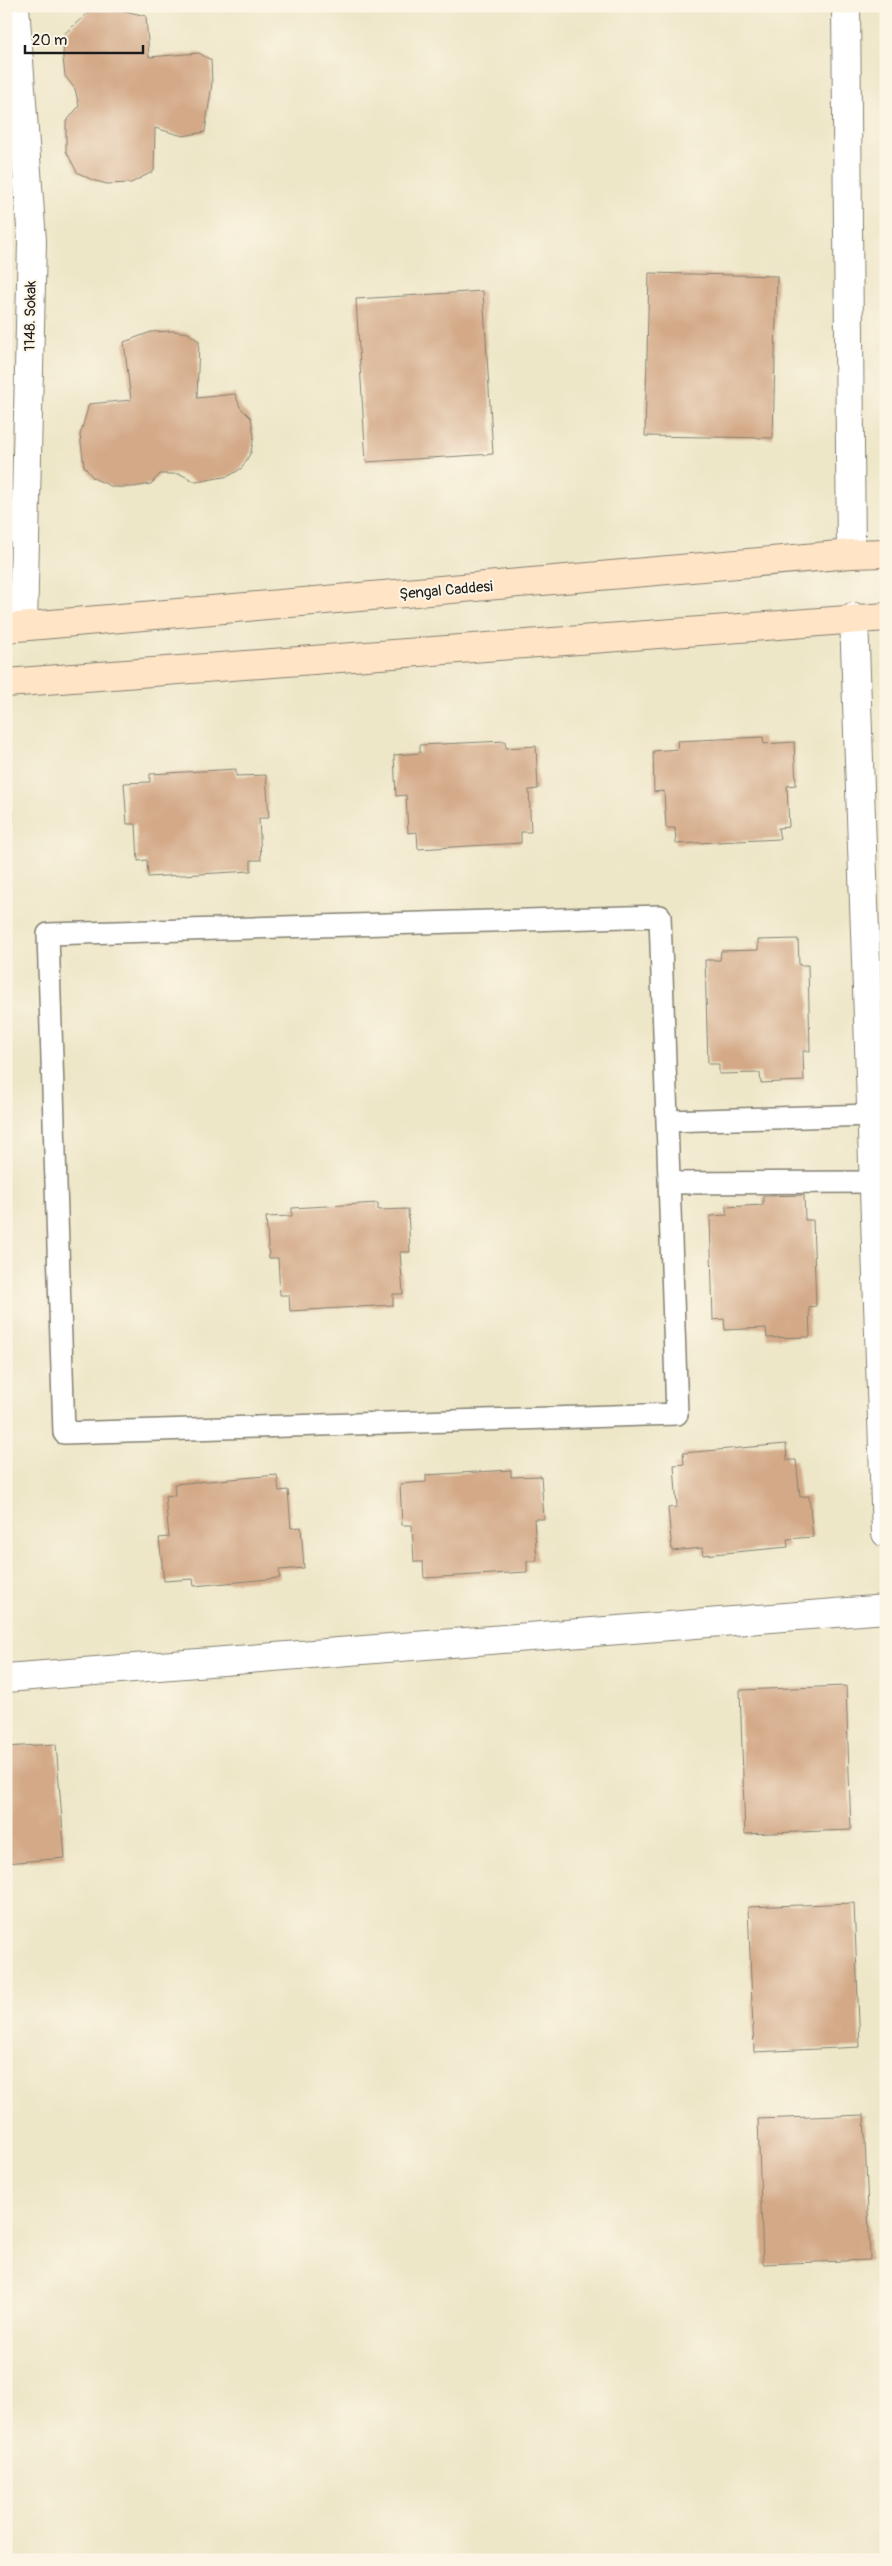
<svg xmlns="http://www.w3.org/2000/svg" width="892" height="2566" viewBox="0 0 892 2566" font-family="Pangolin,sans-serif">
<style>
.building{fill:#d3a987}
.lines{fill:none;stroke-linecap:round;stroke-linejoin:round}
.lane-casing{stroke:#848172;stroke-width:24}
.street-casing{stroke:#848172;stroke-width:30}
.secondary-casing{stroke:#848172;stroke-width:30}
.lane{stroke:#fff;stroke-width:21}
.street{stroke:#fff;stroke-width:28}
.secondary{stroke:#ffe4c6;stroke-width:28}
.labels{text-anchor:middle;stroke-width:4;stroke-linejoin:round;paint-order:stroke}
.street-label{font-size:15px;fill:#1c1c1c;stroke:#fcf5e5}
</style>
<rect width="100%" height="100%" fill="#fcf5e5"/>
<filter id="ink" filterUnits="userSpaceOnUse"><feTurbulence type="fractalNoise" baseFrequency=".02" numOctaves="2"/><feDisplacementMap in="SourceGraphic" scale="10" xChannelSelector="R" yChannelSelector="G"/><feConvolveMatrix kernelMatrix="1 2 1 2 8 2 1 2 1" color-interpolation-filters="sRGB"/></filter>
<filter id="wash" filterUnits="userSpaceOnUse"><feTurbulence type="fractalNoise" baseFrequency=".0096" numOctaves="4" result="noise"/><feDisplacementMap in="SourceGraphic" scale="20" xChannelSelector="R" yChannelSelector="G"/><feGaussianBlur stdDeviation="1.12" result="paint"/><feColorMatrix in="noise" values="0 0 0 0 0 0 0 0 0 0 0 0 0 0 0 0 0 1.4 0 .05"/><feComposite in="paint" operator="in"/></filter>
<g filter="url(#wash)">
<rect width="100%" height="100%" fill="#ede6c7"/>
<g id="blocks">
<path class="building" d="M121,10L146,16L149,57L199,53L211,60L212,83L205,132L183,136L155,128L154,171L131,183L107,184L92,180L77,172L66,151V122L79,106L75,89L65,76L63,58L64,34L90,11Z
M649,273L777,276L773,438L645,436Z
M483,291L493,454L366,462L356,299Z
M173,331L188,333L199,341L197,398L235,394L240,407L251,418L254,436L251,452L242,468L229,476L196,482L180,474H160L151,484L133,487H113L93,478L84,466L80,435L89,404L131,400L124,342L151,332Z
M763,737L764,744L794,742L796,785L787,786L789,827L778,828L780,839L676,844L675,828H666L664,791L654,792L653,751L678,749L677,741Z
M505,741L506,748L536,746L538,789L529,790L531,832H521V843L418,849L417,832L408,833L406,795L396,796L394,755L420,753V745Z
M236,769V776L266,775L269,818H259L261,860H251V871L148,877L147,860L138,861L136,824H127L124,783L150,782V774Z
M9,781L12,824L6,825V782Z
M798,939L799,965H808L810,1051H803L804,1081L761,1083L760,1073L719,1074V1064H708L705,960H720L721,951L758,950V940Z
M804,1195L805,1220H813L816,1306L809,1307L810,1337L767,1338L766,1328L725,1330L724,1319L713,1320L710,1216L727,1215L726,1207L763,1205V1196Z
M378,1203V1210L408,1209L410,1252H400L403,1294H393V1305L290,1311L289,1295H280L278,1258H269L266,1217L292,1216V1208Z
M786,1444L787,1460H796L800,1497L809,1496L813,1537L787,1539L788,1547L703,1555L702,1548L672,1551L668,1508L677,1507L674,1465L684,1464L683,1453Z
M511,1470V1477L541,1476L544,1519H534L537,1561H527V1572L424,1578L423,1562H414L412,1525H402L400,1484L426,1482V1475Z
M277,1475L279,1491L288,1490L291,1528L301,1527L304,1568L279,1570L280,1578L194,1586L193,1579L164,1581L159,1538L169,1537L165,1496L175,1495L174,1484Z
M846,1686L851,1830L745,1834L740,1690Z
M56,1744L65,1858L6,1863V1747Z
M854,1903L860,2047L754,2052L748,1907Z
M864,2115L870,2260L763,2264L758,2119Z"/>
</g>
</g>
<g filter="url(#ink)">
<use href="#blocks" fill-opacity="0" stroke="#848172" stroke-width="1"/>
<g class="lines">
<defs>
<path id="lane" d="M660,916L677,1414L64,1433L48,934Z
M667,1121L871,1115
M669,1183L873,1182"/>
<path id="street" d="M15,6L32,241L23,626
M846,6L851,554
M854,617L886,1533
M6,1678L886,1609"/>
<path id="secondary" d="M6,628L851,554L886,553
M6,683L886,617"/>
</defs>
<use href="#lane" class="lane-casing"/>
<use href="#street" class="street-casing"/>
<use href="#secondary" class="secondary-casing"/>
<use href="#lane" class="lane"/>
<use href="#street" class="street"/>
<use href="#secondary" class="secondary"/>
</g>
</g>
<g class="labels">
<g class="street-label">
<text transform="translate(30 316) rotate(-89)" y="5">1148. Sokak</text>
<text transform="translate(446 590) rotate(-5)" y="5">Şengal Caddesi</text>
</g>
</g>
<rect width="892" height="2566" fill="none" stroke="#fcf5e5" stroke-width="25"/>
<path d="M25 45v8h118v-8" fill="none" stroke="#1c1c1c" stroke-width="2.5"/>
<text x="32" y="45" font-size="15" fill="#1c1c1c" stroke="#fcf5e5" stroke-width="4" paint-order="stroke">20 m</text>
</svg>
